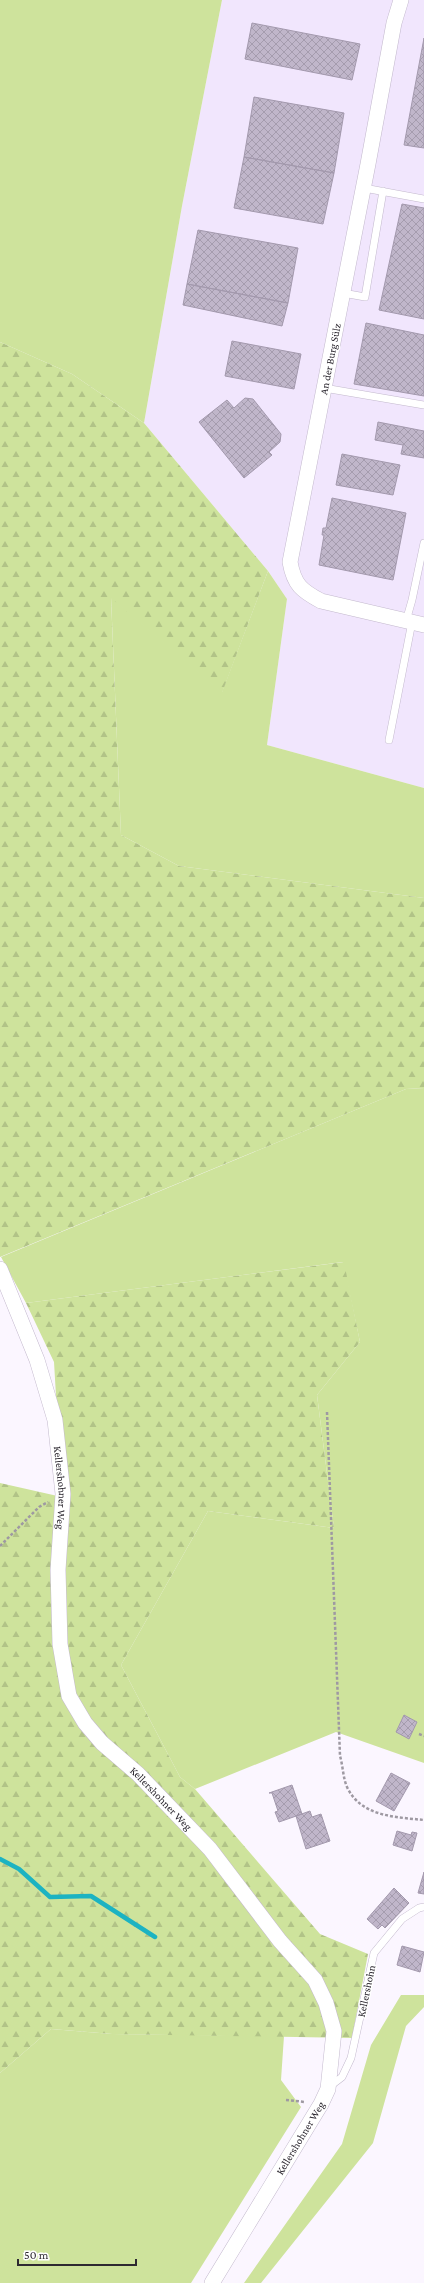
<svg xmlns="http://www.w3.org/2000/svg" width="424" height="2283" viewBox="0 0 424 2283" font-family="'Crimson Pro',serif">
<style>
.built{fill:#f1e6fd}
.grass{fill:#cee39c}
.forest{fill:url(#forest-firs)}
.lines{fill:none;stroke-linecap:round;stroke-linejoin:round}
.stream{stroke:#1cb3c2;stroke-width:4.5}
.building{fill:url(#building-cross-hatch);stroke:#a399ad}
.lane-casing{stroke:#c3b9cd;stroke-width:8}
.street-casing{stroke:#c3b9cd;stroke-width:16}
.path{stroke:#9e99a2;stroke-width:2.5;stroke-dasharray:3 2;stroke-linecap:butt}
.lane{stroke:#fff;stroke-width:7}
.street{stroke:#fff;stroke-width:15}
.labels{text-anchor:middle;stroke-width:3;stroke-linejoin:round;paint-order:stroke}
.street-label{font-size:11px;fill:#2d2931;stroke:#fff}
</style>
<defs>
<pattern id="forest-firs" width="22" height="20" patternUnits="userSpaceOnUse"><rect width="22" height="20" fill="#cee39c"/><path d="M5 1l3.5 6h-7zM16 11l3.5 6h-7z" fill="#b1c387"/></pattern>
<pattern id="building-cross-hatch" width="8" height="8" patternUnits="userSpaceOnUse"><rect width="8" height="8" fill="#c0b6ca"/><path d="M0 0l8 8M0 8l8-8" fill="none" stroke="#a59cae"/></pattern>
</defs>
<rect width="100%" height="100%" fill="#fbf6ff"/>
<path class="built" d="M222,0H424V788L267,745L287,599L268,571L144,423L182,206Z"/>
<path class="grass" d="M0,0H222L182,206L144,423L72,374L0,342Z
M268,571L287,599L267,745L424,788V898L179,866L121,835L111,597L222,692Z
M424,1088V1763L336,1732L195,1789L180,1777L121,1665L208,1511L334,1528L317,1395L360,1342L343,1262L26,1303L1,1257L406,1089Z
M401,1995H424V2007L406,2026L373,2143L261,2283H244L342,2144L371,2045Z
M51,2029L112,2034L284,2036L281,2080L301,2107L191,2283H0V2073Z"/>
<path class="forest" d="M0,342L72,374L144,423L268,571L222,693L111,598L121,835L179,866L424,898V1088L406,1089L0,1257Z
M344,1262L360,1342L317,1395L334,1528L208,1511L121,1665L180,1777L195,1789L320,1934L368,1954L352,2038L112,2034L51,2029L0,2073V1483L62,1497L54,1362L26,1303Z"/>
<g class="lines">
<path class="stream" d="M0,1859L19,1869L50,1897L91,1896L155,1937"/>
</g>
<path class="building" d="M252,23L360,44L352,80L245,59Z
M424,38V148L404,145Z
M254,97L344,113L334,173L244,157Z
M244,157L334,173L323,224L234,208Z
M402,204L424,208V319L379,310Z
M198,230L298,248L288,303L187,284Z
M187,284L288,303L282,326L183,305Z
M366,323L424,335V396L354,384Z
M232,341L301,354L294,389L225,376Z
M245,398L253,399L281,434L280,442L269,452L272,455L244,478L199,422L227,400L234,408Z
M378,422L424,431V458L401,454L403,445L375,440Z
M342,454L400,465L393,495L336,485Z
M332,498L406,513L393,580L319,565L324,535H322L323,528H326Z
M404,1715L417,1722L409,1739L396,1732Z
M391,1773L410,1783L394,1811L376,1801Z
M292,1785L302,1814L279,1822L275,1812L278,1811L272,1793H269Z
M310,1811L312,1817L321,1814L330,1841L306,1849L296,1816Z
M397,1831L411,1835L412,1832L417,1833L412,1851L393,1845Z
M424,1872V1894L418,1893Z
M394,1888L409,1903L385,1928L382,1925L378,1929L367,1919Z
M402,1946L424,1952L420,1972L397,1965Z"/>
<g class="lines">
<defs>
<path id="lane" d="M364,188L424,199
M343,293L365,297L383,191
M324,388L424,405
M406,621L412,600L424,543
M389,740L412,622
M329,2087L342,2077L351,2058L374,1953L402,1919L419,1908L424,1907"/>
<g id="street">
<path d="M401,0L394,23L368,164L290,562C294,585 302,591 321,601L424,625"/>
<path id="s1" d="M0,1269L37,1360L55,1420L63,1494L58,1570L60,1644L69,1696L85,1723L102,1743L138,1774L210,1849L280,1941L315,1980L326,2003L334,2031L328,2089L321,2104L212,2283"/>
</g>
</defs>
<use href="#lane" class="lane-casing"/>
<use href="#street" class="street-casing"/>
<path class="path" d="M327,1412L340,1756C343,1766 343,1778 347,1787C361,1817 396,1817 424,1820
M0,1546L39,1507L48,1502
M419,1734L424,1736
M286,2100L305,2102"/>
<use href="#lane" class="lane"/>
<use href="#street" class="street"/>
</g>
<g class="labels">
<g class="street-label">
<text transform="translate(330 359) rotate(-79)" y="4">An der Burg Sülz</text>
<text dy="4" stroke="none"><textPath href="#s1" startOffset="229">Kellershohner Weg</textPath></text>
<text dy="4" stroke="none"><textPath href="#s1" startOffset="577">Kellershohner Weg</textPath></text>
<text transform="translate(366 1991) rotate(-78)" y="4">Kellershohn</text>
<text transform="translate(300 2138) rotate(-59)" y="4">Kellershohner Weg</text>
</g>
</g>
<path d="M18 2259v6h118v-6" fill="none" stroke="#2d2931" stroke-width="2"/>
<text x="24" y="2259" font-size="12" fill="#2d2931" stroke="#ffffff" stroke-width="3" paint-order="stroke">50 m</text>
</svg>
